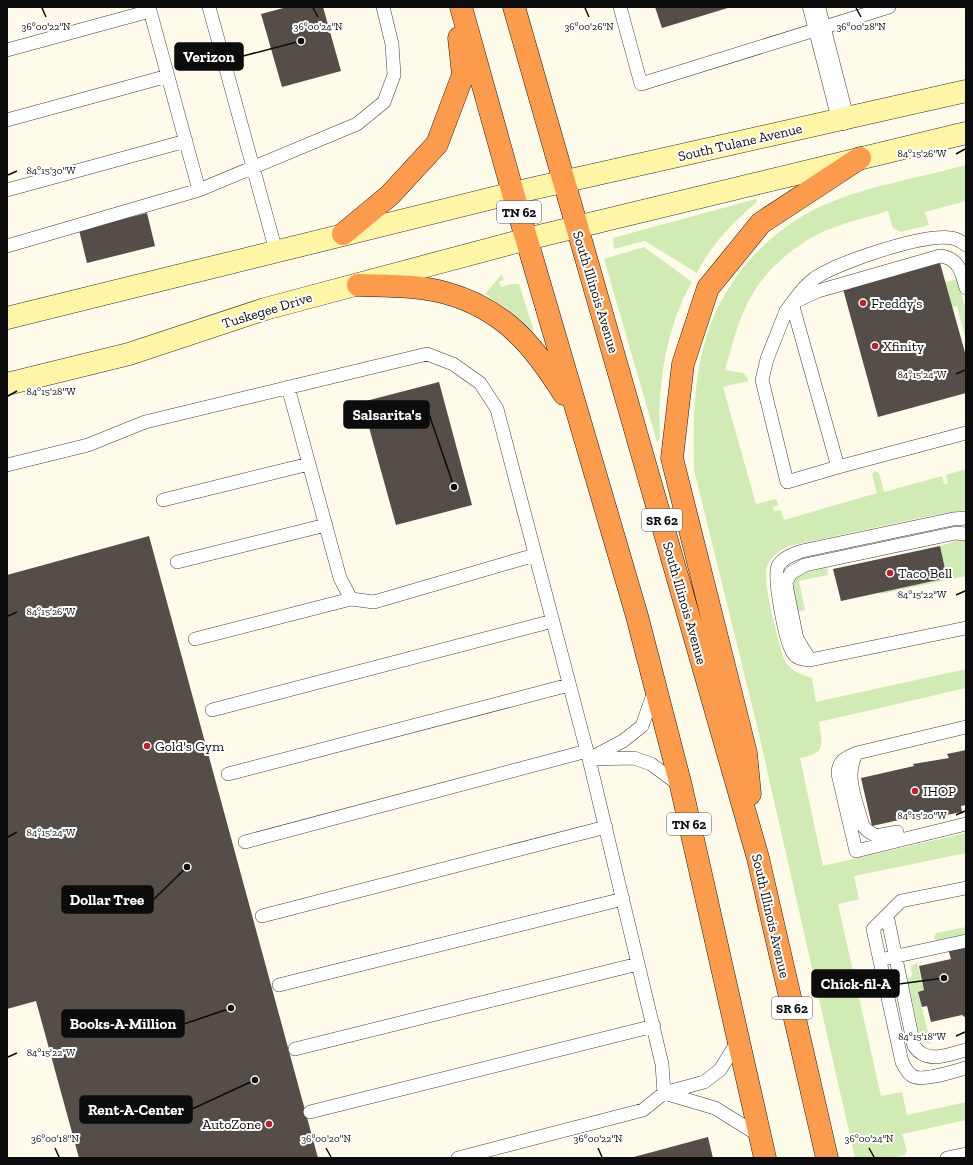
<svg xmlns="http://www.w3.org/2000/svg" width="973" height="1165" viewBox="0 0 973 1165" font-family="'Zilla Slab',serif">
<style>
.grass{fill:#d0ebb3}
.building{fill:#554d48}
.lines{fill:none;stroke-linecap:round;stroke-linejoin:round}
.lane-casing{stroke:#3f3f3f;stroke-width:14}
.street-casing{stroke:#3f3f3f;stroke-width:23}
.secondary-casing{stroke:#2e2e2e;stroke-width:23}
.highway-casing{stroke:#1d1d1d;stroke-width:23}
.lane{stroke:#fff;stroke-width:13}
.street{stroke:#fff;stroke-width:22}
.secondary{stroke:#fff5a6;stroke-width:22}
.highway{stroke:#fc9b4c;stroke-width:22}
.ticks{fill:none;stroke:#0c0c0c;stroke-width:1.5}
.poi-dot{fill:#c21e27;stroke:#fff;stroke-width:1.5}
.labels{text-anchor:middle;stroke-width:4;stroke-linejoin:round;paint-order:stroke}
.shield{fill:#fff;stroke:#555;stroke-width:1}
.shield-label{font-size:13px;font-weight:bold;fill:#0c0c0c}
.street-label{font-size:14px;fill:#0c0c0c;stroke:#fff}
.poi-label{font-size:14px;fill:#0c0c0c;stroke:#fff;text-anchor:start}
.ticks-label{font-size:10px;text-anchor:middle;fill:#0c0c0c;stroke:#fff;stroke-width:4;stroke-linejoin:round;paint-order:stroke}
.leader{fill:none;stroke:#0c0c0c;stroke-width:1.5}
.callout-dot{fill:#0c0c0c;stroke:#fff;stroke-width:1.5}
.callout{fill:#0c0c0c;stroke:#0c0c0c;stroke-width:1.5}
.callout-label{font-size:15px;text-anchor:middle;font-weight:bold;fill:#fff}
</style>
<rect width="100%" height="100%" fill="#fffbeb"/>
<path class="grass" d="M966,165V201L925,212L929,225L901,232L893,228L888,211C868,217 847,222 827,230C800,241 770,266 755,290C739,314 733,343 725,370L743,373L748,378V381L723,387L756,504L776,499L779,505L773,507L774,511L781,510L784,520L877,493L872,474L875,471L879,473L884,492L942,476L944,484L948,483L946,475L966,469V510L934,515L789,546C780,550 771,556 767,566C762,583 778,638 783,657C789,670 799,674 812,678L816,702L966,669V688L819,722C822,745 827,753 800,758L823,866L966,833V853L854,876L859,899L838,904L881,1096L902,1092L907,1115L966,1102V1120L902,1134L907,1151L905,1155L891,1158H855L758,730L694,470C693,427 693,380 706,338C724,277 773,225 831,202C872,185 923,177 966,165Z
M756,199L757,202C733,222 711,245 697,273L645,241L614,249L613,238Z
M644,247L692,282C666,327 657,386 660,438L657,442L604,259Z
M502,274L504,280L499,282L501,287L512,284H519L534,331L533,332L507,309L485,294Z
M958,279L966,311V341L957,306L952,307L945,282Z
M959,540L966,541V576L881,594L880,592L947,578L940,546Z
M827,568L828,575L799,581L805,610L798,611L793,587L796,577L802,573Z
M966,927V934L937,940L934,938L936,933Z
M917,963L924,990L918,992L931,1044L926,1043L924,1035L920,1036L907,978L912,977L911,966Z"/>
<path class="building" d="M287,7H323L341,71L282,87L261,14Z
M655,7H731L662,28Z
M147,213L155,246L87,263L79,230Z
M940,263L966,356V393L878,417L843,289Z
M439,382L472,505L396,525L362,402Z
M149,536L318,1158H79L36,1001L7,1009V575Z
M940,546L947,578L841,601L833,569Z
M966,750V805L961,806L962,812L936,817L935,812L872,826L861,778L914,766L913,764L949,758L947,754Z
M966,943V1018L962,1015L931,1022L927,1006L922,1007L918,992L924,990L919,966L951,959L948,949Z
M708,1137L713,1158H630Z"/>
<g class="lines">
<defs>
<path id="lane" d="M149,7L199,190
M209,7L276,251
M620,7L641,84L889,7
M7,50L150,11
M7,120L168,76
M7,190L186,141
M966,245C962,242 957,239 952,238C924,233 839,262 815,278C805,285 799,293 792,303L838,467L966,433
M7,246L199,190L357,124L384,102L394,75L392,44L383,7
M288,387L340,578L351,599L374,602L535,555
M7,465L88,445L145,422L427,354L453,364L480,383L497,409L589,759L662,1064L664,1093L643,1110L458,1158
M838,467L787,482L762,380L767,359L786,311L792,303L818,291L940,256C959,258 962,273 966,288
M163,500L309,464
M966,518L953,519L802,551C794,554 783,557 778,566C773,577 785,639 792,651C796,659 803,659 810,660L966,628
M177,562L326,525
M195,639L351,599
M810,660L797,639L787,590L786,582L791,573L805,565L956,533L966,534
M655,689L642,726L623,741L589,759L634,758L651,764L681,786
M212,710L553,621
M966,727L857,753C845,758 838,761 838,774L856,851L966,824
M857,753C843,774 857,803 863,826L868,831L876,836L897,832
M228,774L569,685
M245,842L587,751
M966,888L901,901L873,929L902,1062C904,1066 907,1072 911,1075C920,1083 954,1071 966,1068
M887,915L914,1046C927,1065 948,1054 966,1050
M262,916L606,827
M888,958L966,941
M279,985L623,899
M739,1039L720,1070L704,1082L664,1093L715,1108L760,1136
M295,1049L638,964
M310,1112L654,1026
M947,1158L966,1154"/>
<path id="street" d="M814,7L843,119"/>
<path id="secondary" d="M7,318L513,193L966,91
M7,384L129,354L265,309L527,239L966,133"/>
<path id="highway" d="M461,7L513,193L637,616L681,786L765,1158
M514,7L758,858L827,1158
M343,234L390,195L437,144L463,75L459,38
M358,285C387,286 418,285 446,293C504,309 534,346 564,394
M750,794L746,753L672,458L683,364L708,288L761,223L860,158"/>
</defs>
<use href="#lane" class="lane-casing"/>
<use href="#street" class="street-casing"/>
<use href="#secondary" class="secondary-casing"/>
<use href="#highway" class="highway-casing"/>
<use href="#lane" class="lane"/>
<use href="#street" class="street"/>
<use href="#secondary" class="secondary"/>
<use href="#highway" class="highway"/>
</g>
<path class="ticks" d="M42,8L46,17M313,8L318,17M585,8L589,17M856,8L861,17M956,154L965,149M8,175L17,171M956,374L965,370M8,396L17,391M956,595L965,591M8,616L17,612M956,815L965,811M8,837L17,832M956,1036L965,1032M8,1057L17,1053M55,1148L59,1157M326,1148L331,1157M598,1148L602,1157M869,1148L874,1157"/>
<g class="poi-dot">
<circle cx="863" cy="303" r="4"/>
<circle cx="875" cy="346" r="4"/>
<circle cx="890" cy="573" r="4"/>
<circle cx="147" cy="746" r="4"/>
<circle cx="915" cy="791" r="4"/>
<circle cx="269" cy="1124" r="4"/>
</g>
<g class="labels">
<g class="shield">
<rect x="497" y="201" width="44" height="22" rx="3"/>
<rect x="642" y="509" width="40" height="22" rx="3"/>
<rect x="667" y="813" width="44" height="22" rx="3"/>
<rect x="772" y="997" width="40" height="22" rx="3"/>
</g>
<g class="shield-label">
<text x="519" y="217">TN 62</text>
<text x="662" y="525">SR 62</text>
<text x="689" y="829">TN 62</text>
<text x="792" y="1013">SR 62</text>
</g>
<g class="street-label">
<text transform="translate(740 142) rotate(-13)" y="5">South Tulane Avenue</text>
<text transform="translate(596 292) rotate(73)" y="5">South Illinois Avenue</text>
<text transform="translate(267 310) rotate(-17)" y="5">Tuskegee Drive</text>
<text transform="translate(685 603) rotate(74)" y="5">South Illinois Avenue</text>
<text transform="translate(771 916) rotate(77)" y="5">South Illinois Avenue</text>
</g>
<g class="poi-label">
<text x="871" y="308">Freddy's</text>
<text x="883" y="351">Xfinity</text>
<text x="898" y="578">Taco Bell</text>
<text x="155" y="751">Gold's Gym</text>
<text x="923" y="796">IHOP</text>
<text x="261" y="1129" text-anchor="end">AutoZone</text>
</g>
</g>
<g class="ticks-label">
<text x="46" y="30">36°00'22"N</text>
<text x="318" y="30">36°00'24"N</text>
<text x="589" y="30">36°00'26"N</text>
<text x="861" y="30">36°00'28"N</text>
<text x="922" y="157">84°15'26"W</text>
<text x="51" y="174">84°15'30"W</text>
<text x="922" y="378">84°15'24"W</text>
<text x="51" y="395">84°15'28"W</text>
<text x="922" y="598">84°15'22"W</text>
<text x="51" y="615">84°15'26"W</text>
<text x="922" y="819">84°15'20"W</text>
<text x="51" y="836">84°15'24"W</text>
<text x="922" y="1040">84°15'18"W</text>
<text x="51" y="1056">84°15'22"W</text>
<text x="55" y="1142">36°00'18"N</text>
<text x="326" y="1142">36°00'20"N</text>
<text x="598" y="1142">36°00'22"N</text>
<text x="869" y="1142">36°00'24"N</text>
</g>
<path class="leader" d="M301 41L243 56M454 487L429 414M187 867L153 900M944 978L899 984M231 1008L184 1024M255 1080L192 1109"/>
<g class="callout-dot">
<circle cx="301" cy="41" r="4"/>
<circle cx="454" cy="487" r="4"/>
<circle cx="187" cy="867" r="4"/>
<circle cx="944" cy="978" r="4"/>
<circle cx="231" cy="1008" r="4"/>
<circle cx="255" cy="1080" r="4"/>
</g>
<g class="callout">
<rect x="175" y="43" width="68" height="27" rx="4"/>
<rect x="344" y="401" width="85" height="27" rx="4"/>
<rect x="62" y="886" width="91" height="27" rx="4"/>
<rect x="812" y="970" width="87" height="27" rx="4"/>
<rect x="62" y="1010" width="122" height="27" rx="4"/>
<rect x="80" y="1096" width="112" height="27" rx="4"/>
</g>
<g class="callout-label">
<text x="209" y="62">Verizon</text>
<text x="387" y="420">Salsarita's</text>
<text x="107" y="905">Dollar Tree</text>
<text x="856" y="989">Chick-fil-A</text>
<text x="123" y="1029">Books-A-Million</text>
<text x="136" y="1115">Rent-A-Center</text>
</g>
<rect width="973" height="1165" fill="none" stroke="#0c0c0c" stroke-width="16"/>
</svg>
